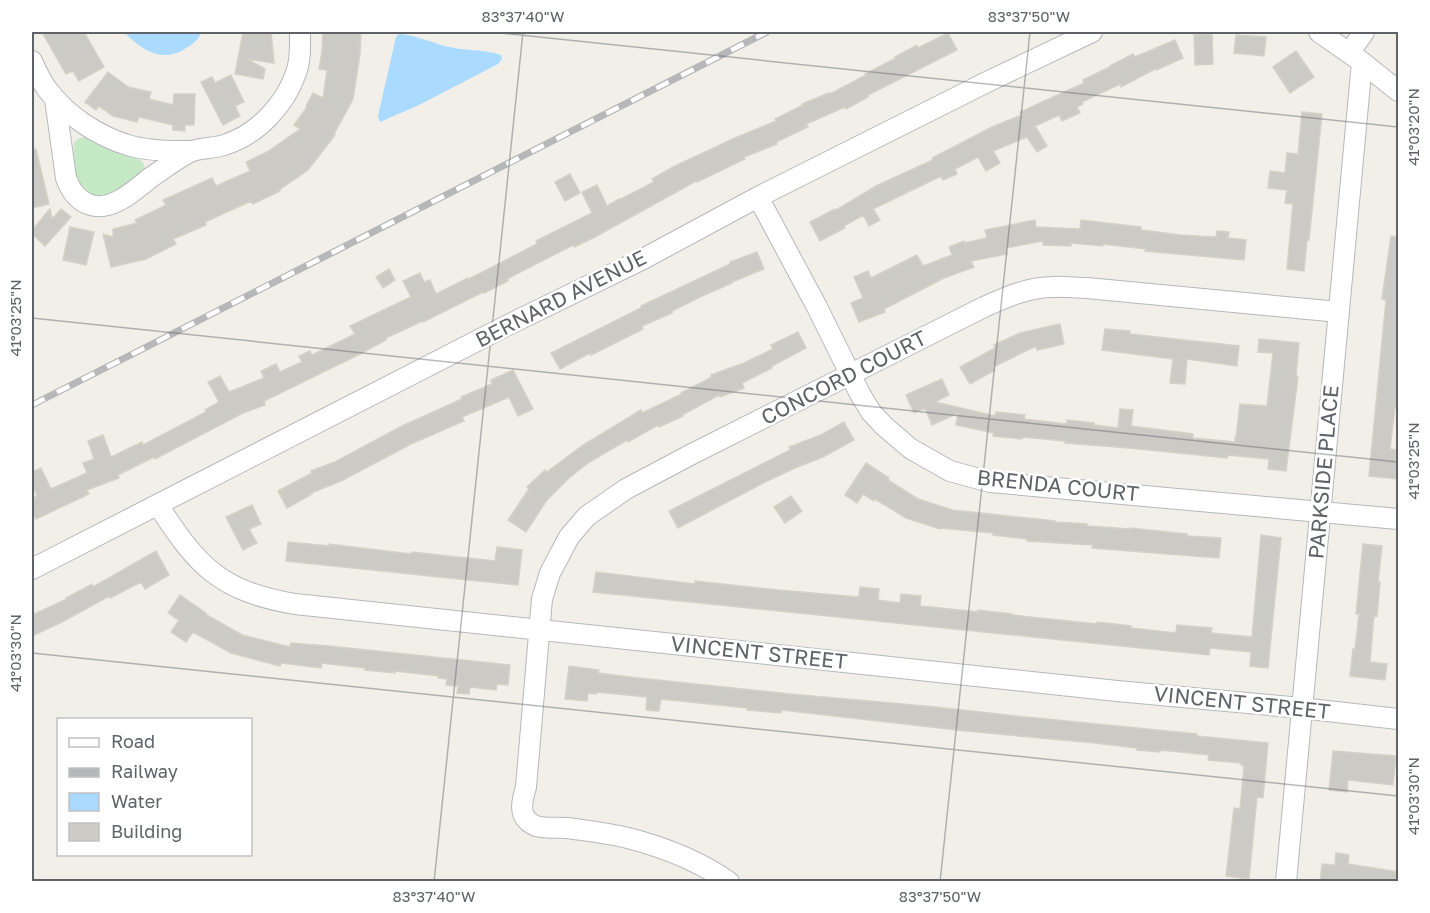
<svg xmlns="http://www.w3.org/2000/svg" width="1430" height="913" viewBox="0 0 1430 913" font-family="'Golos Text',sans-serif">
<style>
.green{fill:#c5e8c5}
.water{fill:#aadaff}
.building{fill:#cccac5;stroke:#d6d1c6;stroke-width:1.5}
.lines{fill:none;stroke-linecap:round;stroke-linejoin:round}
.minor-casing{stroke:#b5b8bc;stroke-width:22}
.minor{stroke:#fff;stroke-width:20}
.rail-casing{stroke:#b6b7b8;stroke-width:7}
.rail{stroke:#fff;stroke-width:4.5;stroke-dasharray:14;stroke-linecap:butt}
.ticks{fill:none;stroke:#5f6368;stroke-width:1.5;stroke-opacity:0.45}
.labels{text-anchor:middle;stroke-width:5;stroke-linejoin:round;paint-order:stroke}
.street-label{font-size:21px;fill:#5f6368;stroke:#fff}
.neatline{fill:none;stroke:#5f6368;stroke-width:2}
.ticks-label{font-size:15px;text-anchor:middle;fill:#5f6368}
</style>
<rect width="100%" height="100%" fill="#f1efe8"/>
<path class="green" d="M84,137L109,150L140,160C145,164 146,167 143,174C135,181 127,190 118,195C114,198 109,197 104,197C74,198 72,166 74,143L78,139Z"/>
<path class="water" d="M124,32H202C198,40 193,44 186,48C163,64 141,50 124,32Z
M399,34C415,35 430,42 445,46C463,51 483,49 501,55L502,59L498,64L419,105L380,122L378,116L396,37Z"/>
<path class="building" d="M42,32H84L104,67L79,81L73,71L66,74Z
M243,32H271L274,63L247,59L265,69L263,79L235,74Z
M323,32H361L360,54L353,99L334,134L335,135L308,170L279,190L280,191L253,204L251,201L205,222L206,225L173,239L176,244L146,259L111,267L103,234L113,237V229L137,223L135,220L166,205L163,200L212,178L216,186L250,171L246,162L267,152L300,129L294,125L307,107L306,106L313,93L323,98L327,70L319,69L322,51Z
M948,33L957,50L868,95V97L846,109L845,107L806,124L808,127L776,142L777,144L744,157L745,159L697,182L696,181L595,237L574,247L573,245L507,279L508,281L484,293L483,292L423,322L422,321L386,338V340L360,354L264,401L265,405L243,413L155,459L154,457L118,475L119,478L87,490L89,494L36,519L32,511V499L37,496L32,484V472L41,468L51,489L87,473L83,463L94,459L88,441L103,435L111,457L142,442L143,445L206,412L205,410L219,402L208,382L220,376L229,392L264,378L261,371L276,364L280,372L302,362L299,356L310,351L312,355L355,334L350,326L411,297L403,281L420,273L424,282L430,280L436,294L468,278L469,279L537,244L536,241L592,213L582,192L597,185L607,206L619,199V200L654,182L652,179L673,167L735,138L776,121L775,119L803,105L802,104L829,93L830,94L866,75L865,74L896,58L895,57L917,45L918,48Z
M1212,34L1213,64L1195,65L1194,35Z
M1236,35L1266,37L1264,56L1234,53Z
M1175,40L1183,58L1156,70L1155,69L1121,87L1120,84L1082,102L1083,104L1077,107L1080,113L1062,121L1059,115L1035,126L1047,146L1037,152L1027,137L993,151L1000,163L986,171L978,157L955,169L957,174L943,180L941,176L873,209L880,220L869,226L863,215L844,226L845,228L820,241L810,222L835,209L836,210L878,185L933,160L932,158L992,127L1022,115L1020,112L1084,83L1083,80L1110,67V66L1133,54L1135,57Z
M1296,51L1314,77L1290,93L1273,67Z
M108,72L128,87L151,92L149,99L173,105L174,94H195L194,125H185V131L173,130V125L139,117L137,122L113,116L99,106L96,110L85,102Z
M231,75L244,102L235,106L240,116L223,125L201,82L212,77L215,83Z
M1302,112L1322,114L1309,240H1307L1304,271L1287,269L1293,204L1285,203L1287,190L1268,188L1270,171L1285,173L1287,153L1298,154Z
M36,149L49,204L32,208V150Z
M570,174L580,193L565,201L555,182Z
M50,209L52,219L61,209L71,217L45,246L32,234V230Z
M1035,220L1036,227L1080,229L1081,220L1141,227V230L1180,235L1216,237L1217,231L1229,232L1228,238L1246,240L1244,260L1145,251L1146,249L1103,244V246L1071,243V246L1043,245V241L1006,248L1007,254L971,261L974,267L944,278L884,309L885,312L859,322L851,303L863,298L854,277L868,271L871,278L917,255L923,266L952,255L949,247L964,241V243L987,238L985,230Z
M70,227L94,232L86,265L63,260Z
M1391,236L1398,237V407H1395L1390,449L1396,450L1395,461L1398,462V479L1369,476L1386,300L1382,299Z
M757,252L764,269L732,282V283L702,296L672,311V313L642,326L643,329L591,355L590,353L560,369L551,353L641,308V306L730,264V262Z
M389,269L395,280L383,288L376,277Z
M1060,324L1064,344L1037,350L1036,346L993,367L995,370L970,384L960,367L995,348L994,345L1020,333Z
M1105,329L1130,331V334L1239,346L1237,366L1187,359L1185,384L1170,383L1173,359L1102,350Z
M798,332L806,348L772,366V368L742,383L744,388L720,397L719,395L682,415L683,416L659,427L658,425L628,442L627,440L588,463L569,478L547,500L526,532L508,520L529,489L527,487L545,470L547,472L583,445L641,410L642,413L682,394L681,393L712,377L711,375L744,363L773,349L771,345Z
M1259,339L1299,343L1296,376L1298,377L1286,471L1268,469L1269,459L1228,455L1227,458L1129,448L1065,443V441L1023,437L1022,439L993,436L994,433L956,425L958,413L932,425L925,408L914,413L906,395L942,379L949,395L935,402L995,416L996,412L1025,415L1024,419L1067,424V420L1094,423V425L1118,428L1120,409L1133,410L1131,426L1193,434V438L1235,442V438H1236L1240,404L1267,406L1273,353L1258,352Z
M513,370L533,409L518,416L509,397L462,417L464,421L411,444L341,481L311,493L312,494L287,508L278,491L312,473L311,471L335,462L402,426L462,399L461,397L492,384L491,380Z
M844,422L854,440L823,457L795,468L767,481L678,528L669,511L790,450L789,447L821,435Z
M866,463L889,478L888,480L918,499L952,510L1055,521V522L1087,524V526L1130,529V528L1187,534V536L1221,538L1219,558L1092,548L1093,545L1027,541V539L993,535V533L940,528V529L906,518L875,499L874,501L863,494L857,503L845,495Z
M791,496L802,511L785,523L774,507Z
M252,505L261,524L249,529L257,543L243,550L226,517Z
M1261,535L1281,538L1268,668L1250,666L1251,652L1210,648L1209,655L593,592L596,572L695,584V581L778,590L859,597L860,587L879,589L878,600L900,603L901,594L921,596L920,606L931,607L978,612V610L1012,614V615L1097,624V622L1131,626V628L1176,633L1177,625L1212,628L1211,633L1252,637Z
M288,542L329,546V544L411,554L412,552L495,561L497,547L522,550L518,585L286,561Z
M1363,544L1382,546L1378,582H1380L1377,616L1374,615L1370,662L1387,664L1385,680L1350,676L1353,649H1355L1359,614H1356Z
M156,551L169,575L145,589L141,582L110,598L109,596L64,621L32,636V615L67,599L66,598L92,584L93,587Z
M180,595L206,613L205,614L242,635L290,647L291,643L329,646L510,665L508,685L497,684L496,690L470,687L469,694L457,693L458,686L446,685L447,679L438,678V676L395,671V673L365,670V668L322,663L321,668L281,663L280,666L231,653L193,632L186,642L171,632L179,620L168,613Z
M569,666L599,670L598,673L629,677L790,694L936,707L1016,716L1197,734V736L1268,743L1263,798L1257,797L1249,879L1226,876L1234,808L1240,809L1244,766L1241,765V763L1208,760L1209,755L1160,750V752L1137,750V748L1095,743L966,731L782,710L781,713L747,710L748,708L661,699L659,711L646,710L647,697L596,692V694L588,693L587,701L565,699Z
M1333,751L1396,756L1393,785L1348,780L1347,792L1329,790Z
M1336,853L1349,855L1348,864L1398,872V882H1320L1322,864L1335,865Z"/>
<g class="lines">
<defs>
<path id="minor" d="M1319,32L1362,62L1398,91
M1349,53L1364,32
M32,61C36,70 41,81 47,89C67,116 99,137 131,146C150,151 171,151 191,151
M55,99L66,178C75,203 95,214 120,200C131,194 140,186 150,178C162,170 175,160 188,153C198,147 213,149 224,145C257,135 285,105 296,73C301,60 300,45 300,32
M758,197L817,307L860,394L871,412L884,426L911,449L950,471L990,482L1398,519
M158,505C198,567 220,591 295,604L1117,691L1301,708L1398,719
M32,569L508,325L643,259L758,197L989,81L1092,32
M729,882C699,861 663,847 628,838C608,833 588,831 568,828C559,827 544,829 536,826C533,825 530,823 528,821C518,812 523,798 526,787L542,599L550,573L569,537L587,516L626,489L692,454L984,307C1006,297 1029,287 1053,287C1064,286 1076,288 1087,288L1339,312
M1286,882L1362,62"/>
</defs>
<use href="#minor" class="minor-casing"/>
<use href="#minor" class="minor"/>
<defs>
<path id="rail" d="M32,405L767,32"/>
</defs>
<use href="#rail" class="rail-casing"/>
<use href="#rail" class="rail"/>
</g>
<path class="ticks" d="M491,32L1398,127M32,318L1398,462M32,653L1398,796M434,882L523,32M940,882L1030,32"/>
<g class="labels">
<g class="street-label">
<text transform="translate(561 299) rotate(-27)" y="7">BERNARD AVENUE</text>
<text transform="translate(844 378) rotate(-27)" y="7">CONCORD COURT</text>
<text transform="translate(1324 472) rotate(-85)" y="7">PARKSIDE PLACE</text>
<text transform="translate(1058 486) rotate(6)" y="7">BRENDA COURT</text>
<text transform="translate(759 653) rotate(6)" y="7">VINCENT STREET</text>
<text transform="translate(1242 703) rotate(6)" y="7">VINCENT STREET</text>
</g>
</g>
<rect width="1430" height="913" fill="none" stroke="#ffffff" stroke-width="66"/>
<rect x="57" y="718" width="195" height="138" fill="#ffffff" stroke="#bfc1c3" stroke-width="1.5"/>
<rect x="69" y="738" width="30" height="9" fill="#ffffff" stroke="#bfc1c3" stroke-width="1.5"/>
<text x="111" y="748" font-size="18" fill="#5f6368">Road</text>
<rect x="69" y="768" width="30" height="9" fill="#b6b7b8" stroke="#bfc1c3" stroke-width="1.5"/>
<text x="111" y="778" font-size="18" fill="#5f6368">Railway</text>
<rect x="69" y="793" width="30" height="18" fill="#aadaff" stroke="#bfc1c3" stroke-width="1.5"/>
<text x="111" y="808" font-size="18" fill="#5f6368">Water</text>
<rect x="69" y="823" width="30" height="18" fill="#cccac5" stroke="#bfc1c3" stroke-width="1.5"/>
<text x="111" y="838" font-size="18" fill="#5f6368">Building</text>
<rect x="33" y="33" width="1364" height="847" class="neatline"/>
<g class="ticks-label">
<text x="523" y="22">83°37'40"W</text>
<text x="1029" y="22">83°37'50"W</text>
<text transform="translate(1414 127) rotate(-90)" y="5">41°03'20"N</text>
<text transform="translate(16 318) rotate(-90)" y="5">41°03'25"N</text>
<text transform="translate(1414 461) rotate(-90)" y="5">41°03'25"N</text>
<text transform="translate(16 653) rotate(-90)" y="5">41°03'30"N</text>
<text transform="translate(1414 796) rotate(-90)" y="5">41°03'30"N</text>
<text x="434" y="902">83°37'40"W</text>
<text x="940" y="902">83°37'50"W</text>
</g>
</svg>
